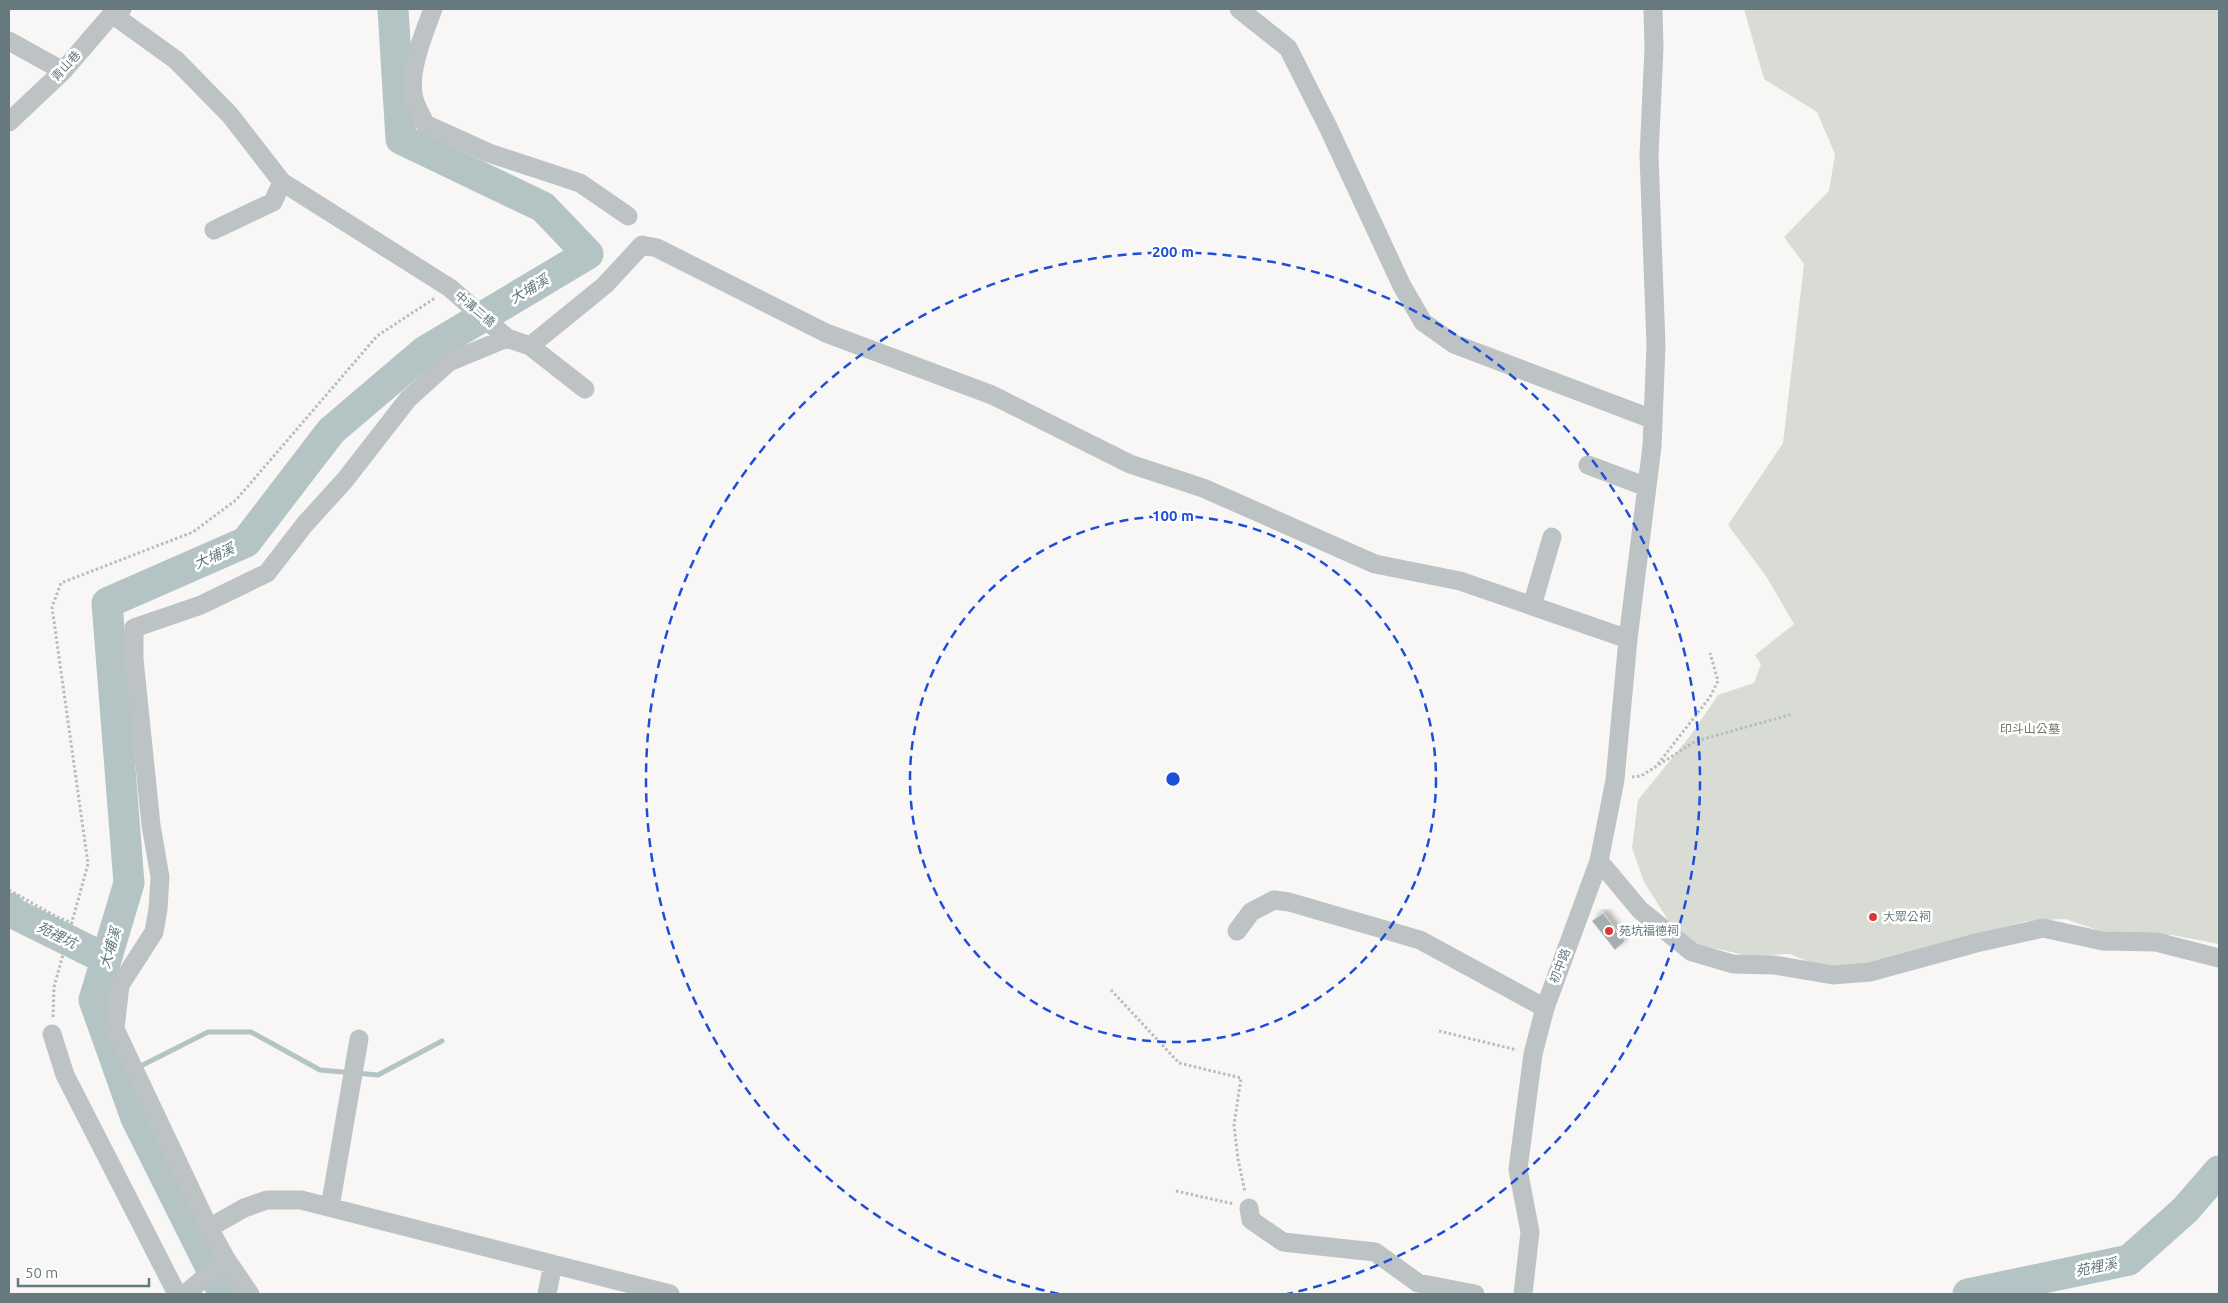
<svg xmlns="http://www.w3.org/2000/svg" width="2228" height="1303" viewBox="0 0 2228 1303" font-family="Ubuntu,'Noto Sans TC',sans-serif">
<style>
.green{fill:#d9dcd5}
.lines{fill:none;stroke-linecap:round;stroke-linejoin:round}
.stream{stroke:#b4c4c5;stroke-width:5}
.river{stroke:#b4c4c5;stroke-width:31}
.building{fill:#a4afb2;stroke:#d9d9d8;filter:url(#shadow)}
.path{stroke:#b8bcbe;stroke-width:3;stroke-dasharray:2.5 2.5;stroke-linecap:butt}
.minor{stroke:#bdc3c5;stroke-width:19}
.ring{fill:none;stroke:#1d4ed8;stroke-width:2.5;stroke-dasharray:9 6}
.poi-dot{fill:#d83835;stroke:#fff;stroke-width:2}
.labels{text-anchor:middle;stroke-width:5;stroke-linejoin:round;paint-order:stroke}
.street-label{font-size:12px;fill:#65797e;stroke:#fff}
.park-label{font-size:12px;fill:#6b7763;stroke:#fff}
.poi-label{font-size:12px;fill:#65797e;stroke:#fff;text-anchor:start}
.water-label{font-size:14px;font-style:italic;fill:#5f7879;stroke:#fff}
.centre{fill:#1d4ed8;stroke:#fff;stroke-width:2.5}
.ring-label{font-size:15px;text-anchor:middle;font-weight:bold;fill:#1d4ed8;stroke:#fff;stroke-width:5;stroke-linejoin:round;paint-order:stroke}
</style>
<defs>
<filter id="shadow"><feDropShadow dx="4.5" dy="-4.5" stdDeviation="2.5" flood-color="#0004"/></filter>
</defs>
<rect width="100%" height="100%" fill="#f8f7f5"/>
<path class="green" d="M1744,9H2219V944L2172,935L2135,937L2101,931L2065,919L2027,921L1845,970L1817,965L1790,954L1749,956L1691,943L1673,928L1644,882L1632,848L1638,800L1690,736L1718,695L1754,683L1761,664L1755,655L1794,624L1766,576L1728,525L1783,443L1804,264L1784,237L1829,191L1835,154L1817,112L1764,79Z"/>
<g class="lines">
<path class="stream" d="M121,1076L208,1032H251L320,1070L378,1075L442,1041"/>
<path class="river" d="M9,908L13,913L106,959
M224,1294L136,1118L94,1000L129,883L107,603L246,542L331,431L425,351L588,254L543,207L401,139L393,9
M1968,1294L2129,1260L2185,1210L2219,1171"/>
</g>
<path class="building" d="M1603,913L1625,941L1615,950L1592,921Z"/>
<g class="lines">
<path class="path" d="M1658,764L1710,697L1718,681L1710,653
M1632,777L1641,776L1696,741L1793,714
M9,890L55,916L72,923
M1111,990L1179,1063L1241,1078L1234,1125L1238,1159L1245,1192
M53,1017L54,987L88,864L52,607L61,583L193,532L236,500L377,336L435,298
M1439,1031L1517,1050
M1176,1191L1234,1204"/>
<path class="minor" d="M433,9C424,33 407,73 414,99C416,107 422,116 425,124L489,153L580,183L628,216
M1239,9L1288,48L1328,127L1402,286L1423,322L1454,344L1652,419
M112,14L176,60L230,115L282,182L450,288L507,338
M9,41L63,71
M9,122L63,71L112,14L122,9
M214,230L273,202L282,182
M530,346L585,389
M1588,465L1647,487
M1532,606L1552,537
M1599,861L1640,910L1692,952L1733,964L1774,965L1833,975L1870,972L1976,943L2043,928L2103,941L2156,942L2219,958
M1237,931L1251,912L1274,900L1289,902L1420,940L1545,1008
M52,1034L65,1075L177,1294
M330,1207L359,1039
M1249,1208L1251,1220L1283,1242L1375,1252L1418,1283L1475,1294
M209,1228L244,1208L267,1200H301L670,1294
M188,1294L190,1290L226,1259
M250,1294L226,1259L209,1228L115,1029L120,985L154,932L158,909L160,877L151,825L134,659V628L201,605L267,573L305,524L345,480L408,399L449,362L507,338L530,346L605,285L642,245L657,248L826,333L992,395L1130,464L1203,488L1375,564L1460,581L1628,639
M547,1294L553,1264
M1523,1294L1530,1232L1518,1169L1533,1054L1545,1008L1599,861L1615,780L1628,639L1652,446L1656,346L1649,156L1654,48L1653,9"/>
</g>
<g class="ring">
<circle cx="1173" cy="779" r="263"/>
<path d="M1059 1294A527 527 0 1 1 1287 1294"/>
</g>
<g class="poi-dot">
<circle cx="1873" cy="917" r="5"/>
<circle cx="1609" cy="931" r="5"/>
</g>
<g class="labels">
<g class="street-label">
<text transform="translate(66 66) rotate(-47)" y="4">青山巷</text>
<text transform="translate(475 309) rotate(40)" y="4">中溝二橋</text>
<text transform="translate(1560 966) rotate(-69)" y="4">初中路</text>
</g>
<g class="park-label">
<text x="2030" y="733">印斗山公墓</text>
</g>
<g class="poi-label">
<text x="1883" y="921">大眾公祠</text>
<text x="1619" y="935">苑坑福德祠</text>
</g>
<g class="water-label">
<text transform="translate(529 289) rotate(-31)" y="5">大埔溪</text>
<text transform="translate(214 556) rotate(-24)" y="5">大埔溪</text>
<text transform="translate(57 935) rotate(26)" y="5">苑裡坑</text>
<text transform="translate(110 948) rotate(-73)" y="5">大埔溪</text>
<text transform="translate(2096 1267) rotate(-12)" y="5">苑裡溪</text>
</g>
</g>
<circle cx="1173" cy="779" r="8" class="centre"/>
<g class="ring-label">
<text x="1173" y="257">200 m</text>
<text x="1173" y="521">100 m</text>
</g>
<rect width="2228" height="1303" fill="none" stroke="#65797e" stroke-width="20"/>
<path d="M18 1278v8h131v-8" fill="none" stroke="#65797e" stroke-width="2.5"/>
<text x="25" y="1278" font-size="15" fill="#65797e" stroke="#ffffff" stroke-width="4" paint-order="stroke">50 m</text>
</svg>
